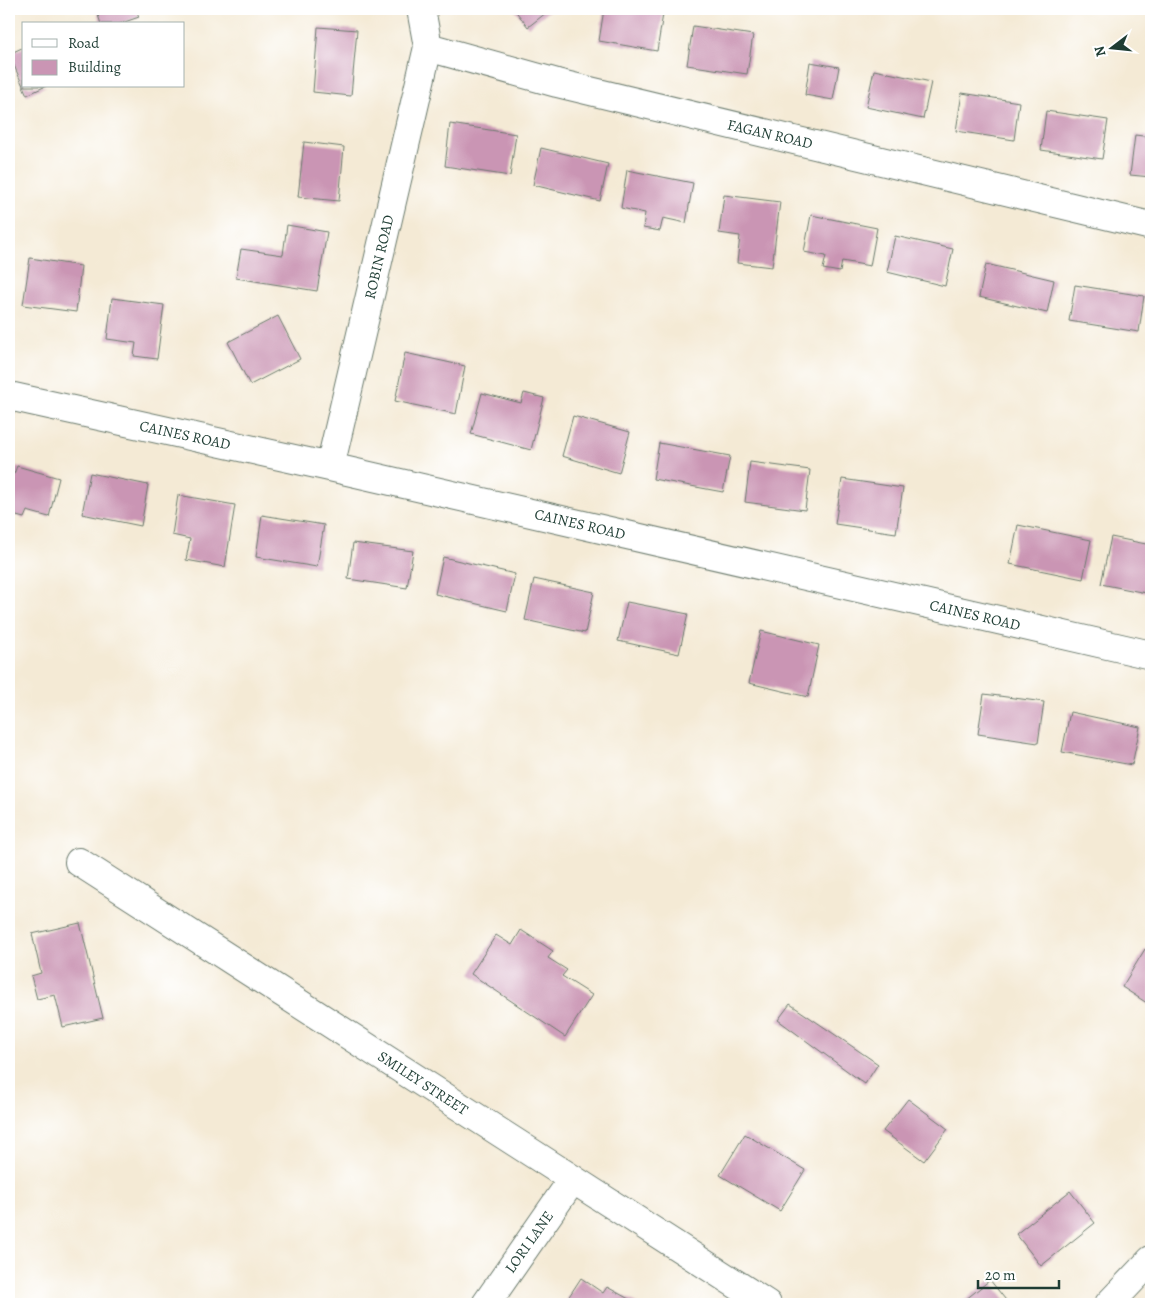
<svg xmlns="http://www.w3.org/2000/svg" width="1160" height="1313" viewBox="0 0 1160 1313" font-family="Alegreya,serif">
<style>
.building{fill:#ca95b4}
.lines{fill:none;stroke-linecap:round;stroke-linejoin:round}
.minor-casing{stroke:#6a7a6c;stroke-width:30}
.minor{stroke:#fff;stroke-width:28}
.labels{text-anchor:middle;stroke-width:4.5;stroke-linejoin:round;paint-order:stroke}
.street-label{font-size:15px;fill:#1f3d34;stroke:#fff}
</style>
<rect width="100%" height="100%" fill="#fff"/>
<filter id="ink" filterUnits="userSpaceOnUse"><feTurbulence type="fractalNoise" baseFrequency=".02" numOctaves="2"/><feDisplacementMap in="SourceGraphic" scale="10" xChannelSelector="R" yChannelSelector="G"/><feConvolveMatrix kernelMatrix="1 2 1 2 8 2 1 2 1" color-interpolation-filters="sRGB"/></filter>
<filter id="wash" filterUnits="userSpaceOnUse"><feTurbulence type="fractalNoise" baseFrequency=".0096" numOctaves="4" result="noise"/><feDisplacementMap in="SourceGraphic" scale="20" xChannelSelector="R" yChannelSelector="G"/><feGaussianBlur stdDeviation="1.12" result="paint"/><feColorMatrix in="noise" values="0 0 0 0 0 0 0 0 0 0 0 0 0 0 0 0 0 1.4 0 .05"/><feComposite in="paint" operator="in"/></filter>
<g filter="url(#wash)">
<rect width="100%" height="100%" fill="#f4ead5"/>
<g id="blocks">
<path class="building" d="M96,9H136L139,17L119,24H101Z
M514,9H551L528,27Z
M604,9H630L663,14L657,51L599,41Z
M693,26L753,35L747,74L687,65Z
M318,27L357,30L351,96L313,92Z
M24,47V86H46L27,95L9,54Z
M810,62L839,67L833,100L805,95Z
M874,70L931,82L923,119L866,107Z
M962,93L1019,102L1014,140L956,131Z
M1046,111L1108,120L1102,159L1041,150Z
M450,124L516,134L510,176L445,166Z
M1135,135L1151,137V177L1130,175Z
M304,142L344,147L339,201L298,197Z
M541,148L608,164L600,201L533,185Z
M627,170L693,183L686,223L663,218L660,231L643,228L645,213L621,208Z
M724,195L780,202L772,267L737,263L740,236L719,233Z
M811,215L877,228L870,266L842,261L840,272L823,269L826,256L804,252Z
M287,225L327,232L317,291L236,278L241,249L283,255Z
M895,236L953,249L945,286L887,272Z
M30,258L81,266L76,312L23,305Z
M986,264L1054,280L1047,313L979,297Z
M1075,285L1144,296L1139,332L1069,321Z
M112,298L164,305L157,359L134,356L136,343L107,339Z
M278,316L300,359L250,385L228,342Z
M405,353L465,366L456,414L395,401Z
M482,393L521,403L524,393L544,398L531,450L471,434Z
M573,416L630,432L619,473L562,456Z
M659,443L730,456L723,492L653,479Z
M750,462L810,470L805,510L745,502Z
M17,466L59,478L49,517L27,511L24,518L9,514V472L14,474Z
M90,473L148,485L141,526L82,514Z
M842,479L903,488L896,533L835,524Z
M178,495L235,505L225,567L186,560L190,539L172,535Z
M262,515L324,525L317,567L256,557Z
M1018,525L1091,540L1083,579L1010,564Z
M1111,537L1151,545V567L1146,593L1101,584Z
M353,543L413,551L407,588L348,579Z
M443,557L515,574L507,611L435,594Z
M534,579L594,592L585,633L525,620Z
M627,602L688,614L679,654L618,641Z
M761,631L819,645L808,697L749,683Z
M984,694L1044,702L1038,743L978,734Z
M1070,712L1140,727L1132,765L1062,752Z
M80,923L103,1018L63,1027L55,995L37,999L31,976L41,973L32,934Z
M521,930L553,951L548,958L567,970L562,976L592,995L565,1037L471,974L496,935L512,945Z
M1145,949L1151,952L1150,1005L1122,987Z
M790,1004L878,1064L865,1084L778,1020Z
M908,1099L948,1129L924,1161L883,1131Z
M745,1134L805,1170L780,1211L720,1175Z
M1070,1191L1095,1223L1041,1266L1016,1234Z
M581,1278L603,1293L607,1287L638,1304H564Z
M990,1280L1009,1304H960Z"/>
</g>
</g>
<g filter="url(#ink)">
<use href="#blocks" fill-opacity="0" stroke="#6a7a6c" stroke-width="1"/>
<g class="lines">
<defs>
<path id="minor" d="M421,9L428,47L557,83L1151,226
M9,396L330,467L1151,655
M330,467L428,47
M79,862L767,1304
M486,1304L573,1179
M1109,1304L1151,1260"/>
</defs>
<use href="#minor" class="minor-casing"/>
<use href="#minor" class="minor"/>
</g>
</g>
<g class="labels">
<g class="street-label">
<text transform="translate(770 134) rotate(13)" y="5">FAGAN ROAD</text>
<text transform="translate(379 257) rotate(-77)" y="5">ROBIN ROAD</text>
<text transform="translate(185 435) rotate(12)" y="5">CAINES ROAD</text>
<text transform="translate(580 524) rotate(13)" y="5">CAINES ROAD</text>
<text transform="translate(975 615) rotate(13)" y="5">CAINES ROAD</text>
<text transform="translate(423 1083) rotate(33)" y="5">SMILEY STREET</text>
<text transform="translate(529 1242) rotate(-55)" y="5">LORI LANE</text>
</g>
</g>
<rect width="1160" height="1313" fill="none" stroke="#fff" stroke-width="30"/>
<rect x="22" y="22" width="162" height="65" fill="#ffffff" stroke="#a5b1ae"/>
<rect x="32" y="39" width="25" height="8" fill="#ffffff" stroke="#a5b1ae"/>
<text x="68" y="48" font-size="15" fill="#1f3d34">Road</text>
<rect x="32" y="60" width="25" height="15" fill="#ca95b4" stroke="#a5b1ae"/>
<text x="68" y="72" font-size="15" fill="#1f3d34">Building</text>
<g transform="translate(1112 48) rotate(254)" stroke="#ffffff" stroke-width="4" paint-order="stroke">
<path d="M0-4L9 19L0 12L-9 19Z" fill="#1f3d34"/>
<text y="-8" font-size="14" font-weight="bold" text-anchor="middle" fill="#1f3d34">N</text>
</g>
<path d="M978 1280v8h81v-8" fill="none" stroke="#1f3d34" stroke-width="2.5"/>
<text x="985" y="1280" font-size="15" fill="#1f3d34" stroke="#ffffff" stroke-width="4" paint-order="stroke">20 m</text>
</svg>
